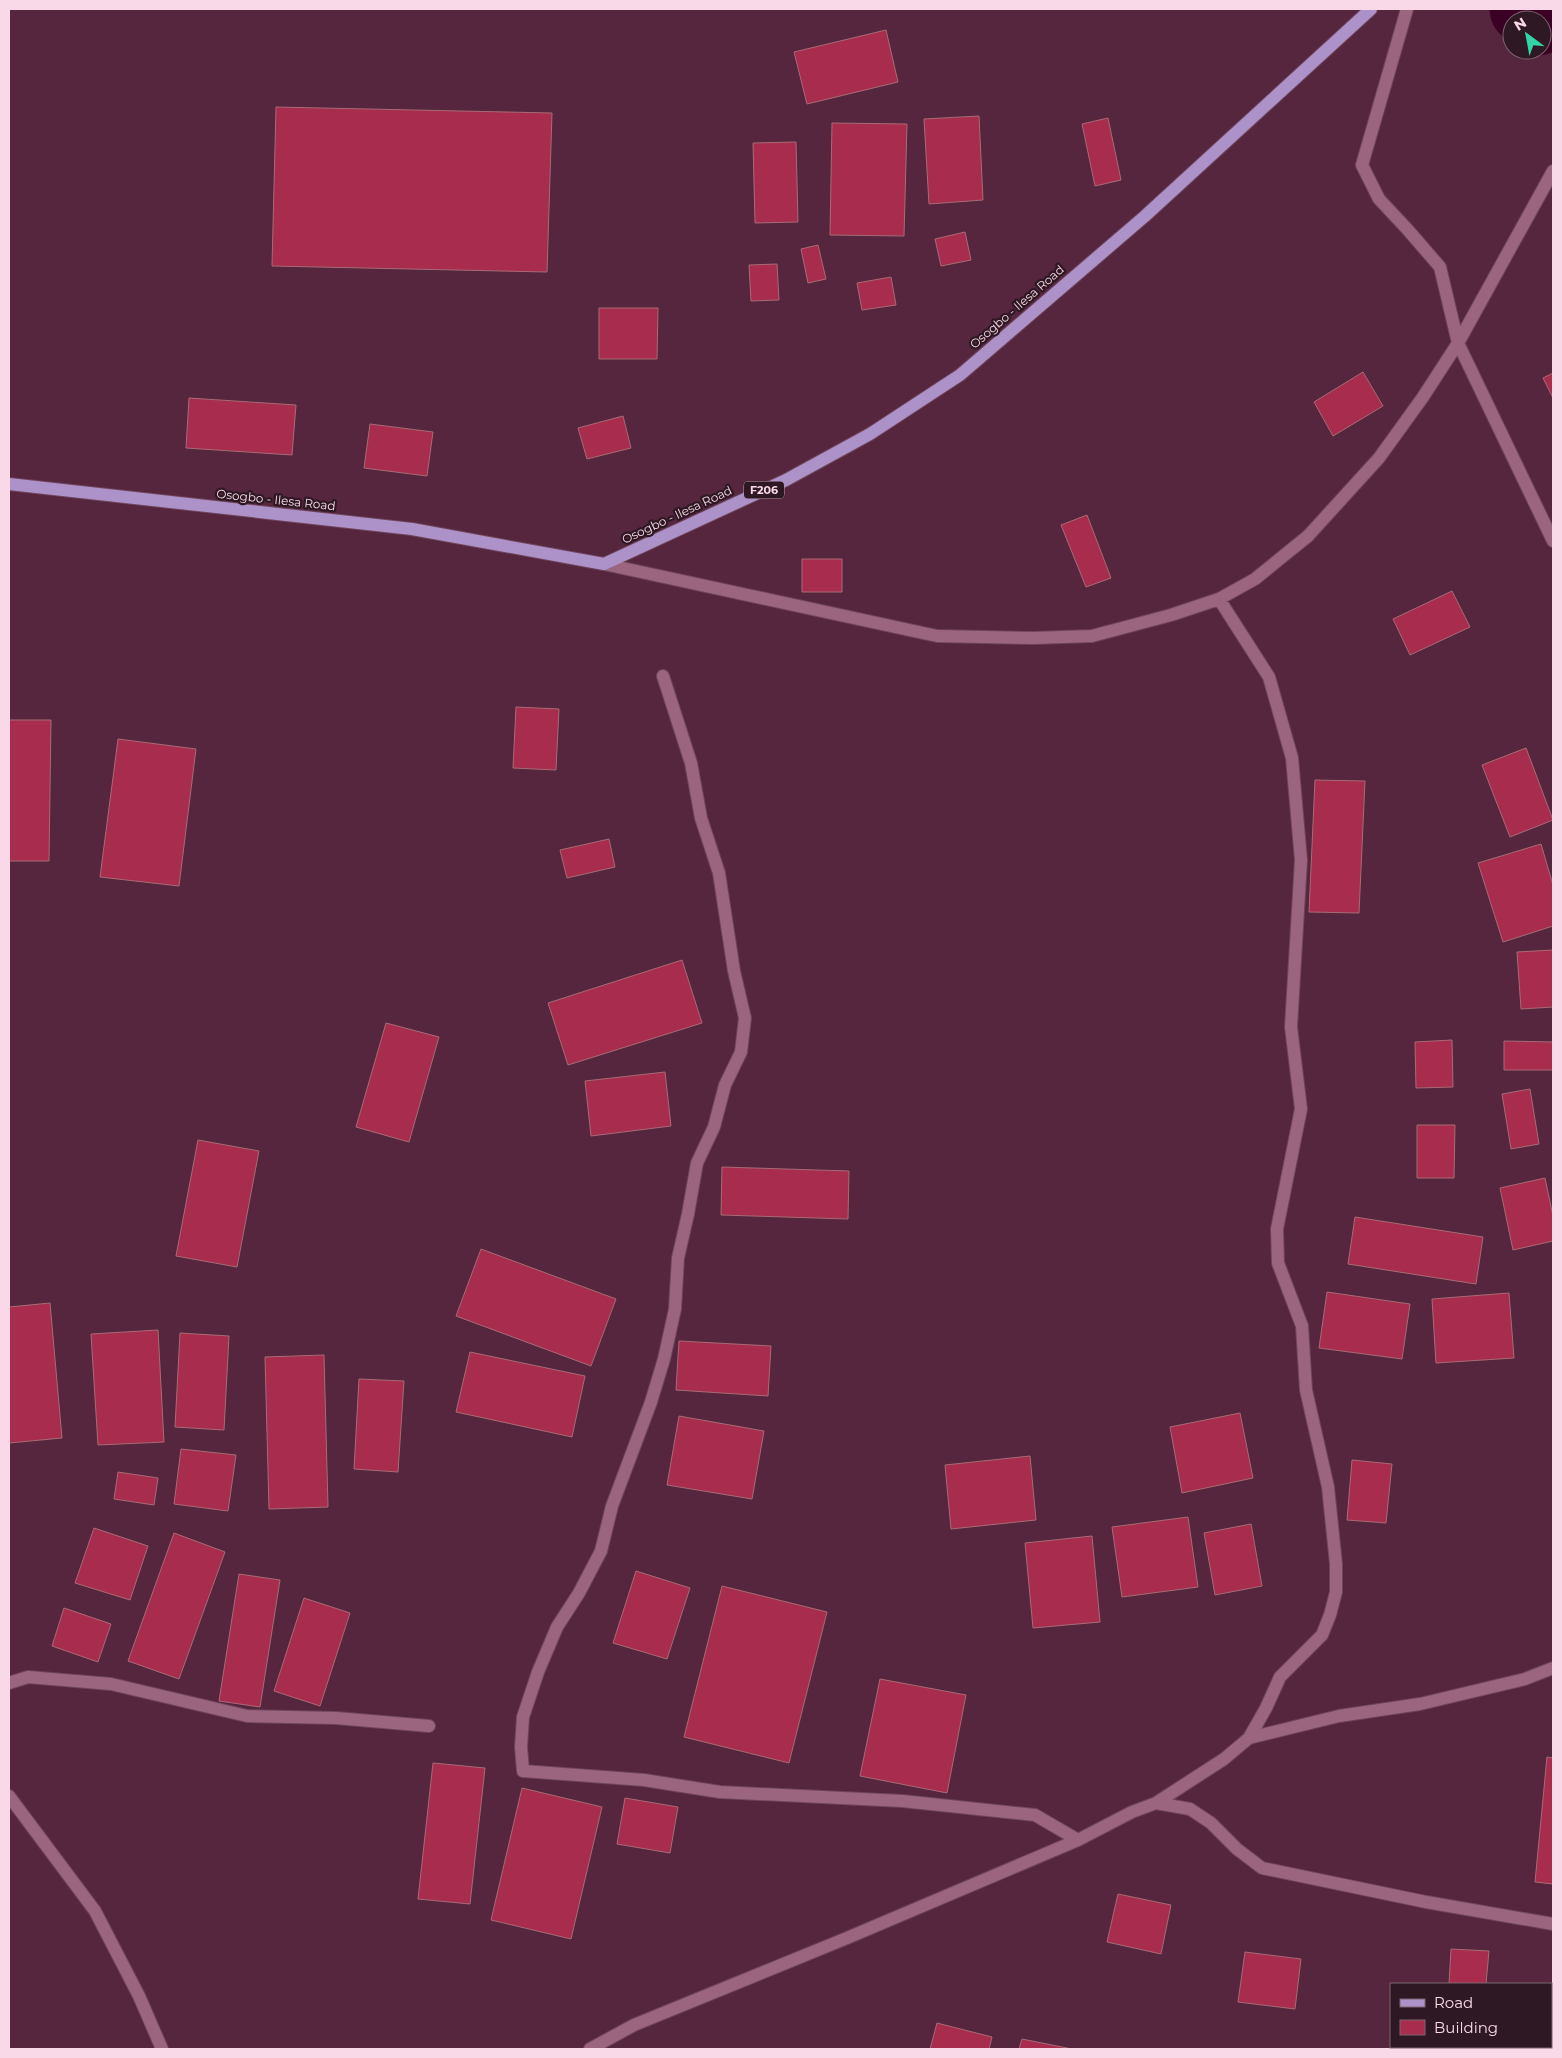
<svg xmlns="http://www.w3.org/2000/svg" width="1562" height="2058" viewBox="0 0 1562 2058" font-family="Montserrat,sans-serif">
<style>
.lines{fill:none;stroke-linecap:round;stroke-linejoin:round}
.river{stroke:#3b0124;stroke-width:71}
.building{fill:#a72c4d;stroke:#a86b75}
.minor-casing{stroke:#6f455b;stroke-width:14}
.major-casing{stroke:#6f455b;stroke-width:14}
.minor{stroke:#9c657f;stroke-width:12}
.major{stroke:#ad91c9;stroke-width:12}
.labels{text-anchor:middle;stroke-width:4.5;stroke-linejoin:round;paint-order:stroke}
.shield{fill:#2e1823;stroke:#bc9fac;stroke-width:1}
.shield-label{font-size:11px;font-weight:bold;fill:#f9d9e7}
.street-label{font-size:12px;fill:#f9d9e7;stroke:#2e1823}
</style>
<rect width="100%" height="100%" fill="#56263f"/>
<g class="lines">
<path class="river" d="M1525,9L1538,20"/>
</g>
<path class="building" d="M886,30L898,82L807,104L794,52Z
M276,107L552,113L547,272L272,266Z
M979,116L983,200L929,204L924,119Z
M1108,118L1121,180L1095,186L1082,124Z
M832,123L907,124L904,236L830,235Z
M796,142L798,222L755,223L753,143Z
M965,232L971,260L941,266L935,239Z
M818,245L826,279L808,283L801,249Z
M777,264L779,300L751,301L749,265Z
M891,277L896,305L862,310L857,283Z
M599,308H658L657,359H599Z
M1363,372L1383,406L1333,436L1314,402Z
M1553,373V398L1543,378Z
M189,398L296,405L292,455L186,448Z
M623,416L631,448L587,459L578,428Z
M370,424L433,432L427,476L364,468Z
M1087,515L1111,578L1086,587L1061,525Z
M802,559H842V592H802Z
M1452,591L1470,627L1410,655L1393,619Z
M516,707L559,709L556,770L513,768Z
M9,720H51L49,861H9Z
M118,739L196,749L179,886L100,877Z
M1526,748L1553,820L1510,837L1482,765Z
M1315,780L1365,781L1359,913L1309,912Z
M609,839L615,867L567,878L560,850Z
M1541,844L1553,885V926L1503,942L1478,863Z
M1553,950V1007L1521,1009L1517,952Z
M682,960L702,1023L568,1065L548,1003Z
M386,1023L439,1037L409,1142L356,1127Z
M1452,1040L1453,1087L1416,1088L1415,1042Z
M1504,1041L1553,1042V1070H1504Z
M665,1072L671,1126L591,1136L585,1081Z
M1530,1089L1539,1144L1511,1149L1502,1094Z
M1417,1125H1455L1454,1178H1417Z
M198,1140L259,1151L237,1267L176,1256Z
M722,1167L849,1171L848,1219L721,1215Z
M1545,1178L1553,1216V1241L1513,1250L1500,1188Z
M1355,1217L1483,1237L1476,1284L1348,1264Z
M481,1249L616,1299L591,1366L456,1316Z
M1327,1292L1410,1304L1402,1359L1319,1348Z
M1509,1293L1514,1358L1436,1363L1432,1299Z
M50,1303L62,1438L9,1443V1307Z
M158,1330L164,1442L98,1445L91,1334Z
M180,1333L229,1336L224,1430L175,1427Z
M679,1341L771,1346L768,1396L676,1390Z
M470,1352L585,1376L572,1437L456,1412Z
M324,1355L328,1507L269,1509L265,1357Z
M359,1379L404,1381L398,1472L354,1469Z
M1240,1413L1253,1478L1182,1493L1170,1427Z
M679,1416L764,1431L752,1499L667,1485Z
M181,1449L236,1455L228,1511L174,1504Z
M1030,1456L1036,1520L951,1529L945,1465Z
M1352,1460L1392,1464L1386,1523L1347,1520Z
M118,1472L158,1478L154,1505L114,1499Z
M1188,1517L1198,1587L1122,1597L1112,1527Z
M1251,1524L1262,1586L1215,1595L1204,1533Z
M94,1528L148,1546L130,1600L75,1583Z
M174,1533L225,1552L179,1679L128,1661Z
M1092,1536L1100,1622L1033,1628L1025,1543Z
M636,1571L690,1588L667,1659L613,1643Z
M239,1574L280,1580L260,1707L219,1701Z
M722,1586L827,1612L789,1763L684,1737Z
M304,1598L350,1613L320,1706L274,1691Z
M64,1608L111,1624L98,1662L52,1646Z
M880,1679L966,1695L947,1793L860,1776Z
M1547,1757L1553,1758V1884L1535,1882Z
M433,1763L485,1768L470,1904L418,1899Z
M522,1788L602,1807L571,1939L491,1920Z
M625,1798L678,1807L670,1853L617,1844Z
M1118,1894L1171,1905L1161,1954L1107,1942Z
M1451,1949L1489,1951L1486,1984H1449Z
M1245,1952L1301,1959L1295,2009L1238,2002Z
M1551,1985H1553V2049H1525V2047H1551Z
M937,2023L992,2037L989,2049H930Z
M1022,2039L1072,2049H1019Z"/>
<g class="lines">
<defs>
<path id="minor" d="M1407,9L1362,165L1379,199L1408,230L1440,267L1458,343L1553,541
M604,564L937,636L1034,638L1092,636L1171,615L1219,599L1255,579L1308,536L1379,458L1423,397L1458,343L1553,171
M663,676L691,763L701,818L719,873L734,971L745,1018L741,1052L725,1085L714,1127L697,1163L688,1214L678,1258L675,1309L664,1359L651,1402L612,1506L601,1551L579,1593L557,1627L538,1672L523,1717L521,1747L523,1771L644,1780L720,1792L902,1801L1035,1815L1078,1840
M9,1683L28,1677L111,1684L247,1716L336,1718L429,1726
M1249,1738L1339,1716L1420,1704L1525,1679L1553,1668
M9,1796L95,1911L139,1996L162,2049
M1156,1803L1190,1809L1211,1823L1237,1849L1262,1868L1426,1902L1553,1924
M590,2049L634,2025L847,1938L1078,1840L1132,1812L1156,1803L1224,1759L1249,1738L1266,1708L1280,1677L1322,1635L1330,1615L1336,1592V1564L1328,1487L1306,1390L1302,1326L1278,1263L1277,1229L1301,1109L1291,1027L1301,860L1292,758L1269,677L1219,599"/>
<path id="major" d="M9,484L412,529L604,564L786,480L870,434L960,375L1145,216L1371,9"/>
</defs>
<use href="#minor" class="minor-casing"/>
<use href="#major" class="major-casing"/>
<use href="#minor" class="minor"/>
<use href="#major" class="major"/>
</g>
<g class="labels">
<rect class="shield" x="744" y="481.5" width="40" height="17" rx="4"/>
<g class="shield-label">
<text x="764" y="494">F206</text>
</g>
<g class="street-label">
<text transform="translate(1017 307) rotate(-41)" y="4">Osogbo - Ilesa Road</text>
<text transform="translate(276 500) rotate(6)" y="4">Osogbo - Ilesa Road</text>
<text transform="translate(677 515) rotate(-25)" y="4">Osogbo - Ilesa Road</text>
</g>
</g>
<rect width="1562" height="2058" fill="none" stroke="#f9d9e7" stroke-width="20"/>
<rect x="1390" y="1983" width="162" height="65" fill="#2e1823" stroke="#7f6571"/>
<rect x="1400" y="1999" width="25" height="8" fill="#ad91c9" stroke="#7f6571"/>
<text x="1434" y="2008" font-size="15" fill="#f9d9e7">Road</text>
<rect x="1400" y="2020" width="25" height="15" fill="#a72c4d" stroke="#7f6571"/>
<text x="1434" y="2033" font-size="15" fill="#f9d9e7">Building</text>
<g transform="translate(1527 35) rotate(328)"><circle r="24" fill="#2e1823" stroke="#7f6571"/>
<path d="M0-4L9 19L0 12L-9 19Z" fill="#32d4a8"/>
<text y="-8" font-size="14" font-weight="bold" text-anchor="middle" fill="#f9d9e7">N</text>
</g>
</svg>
